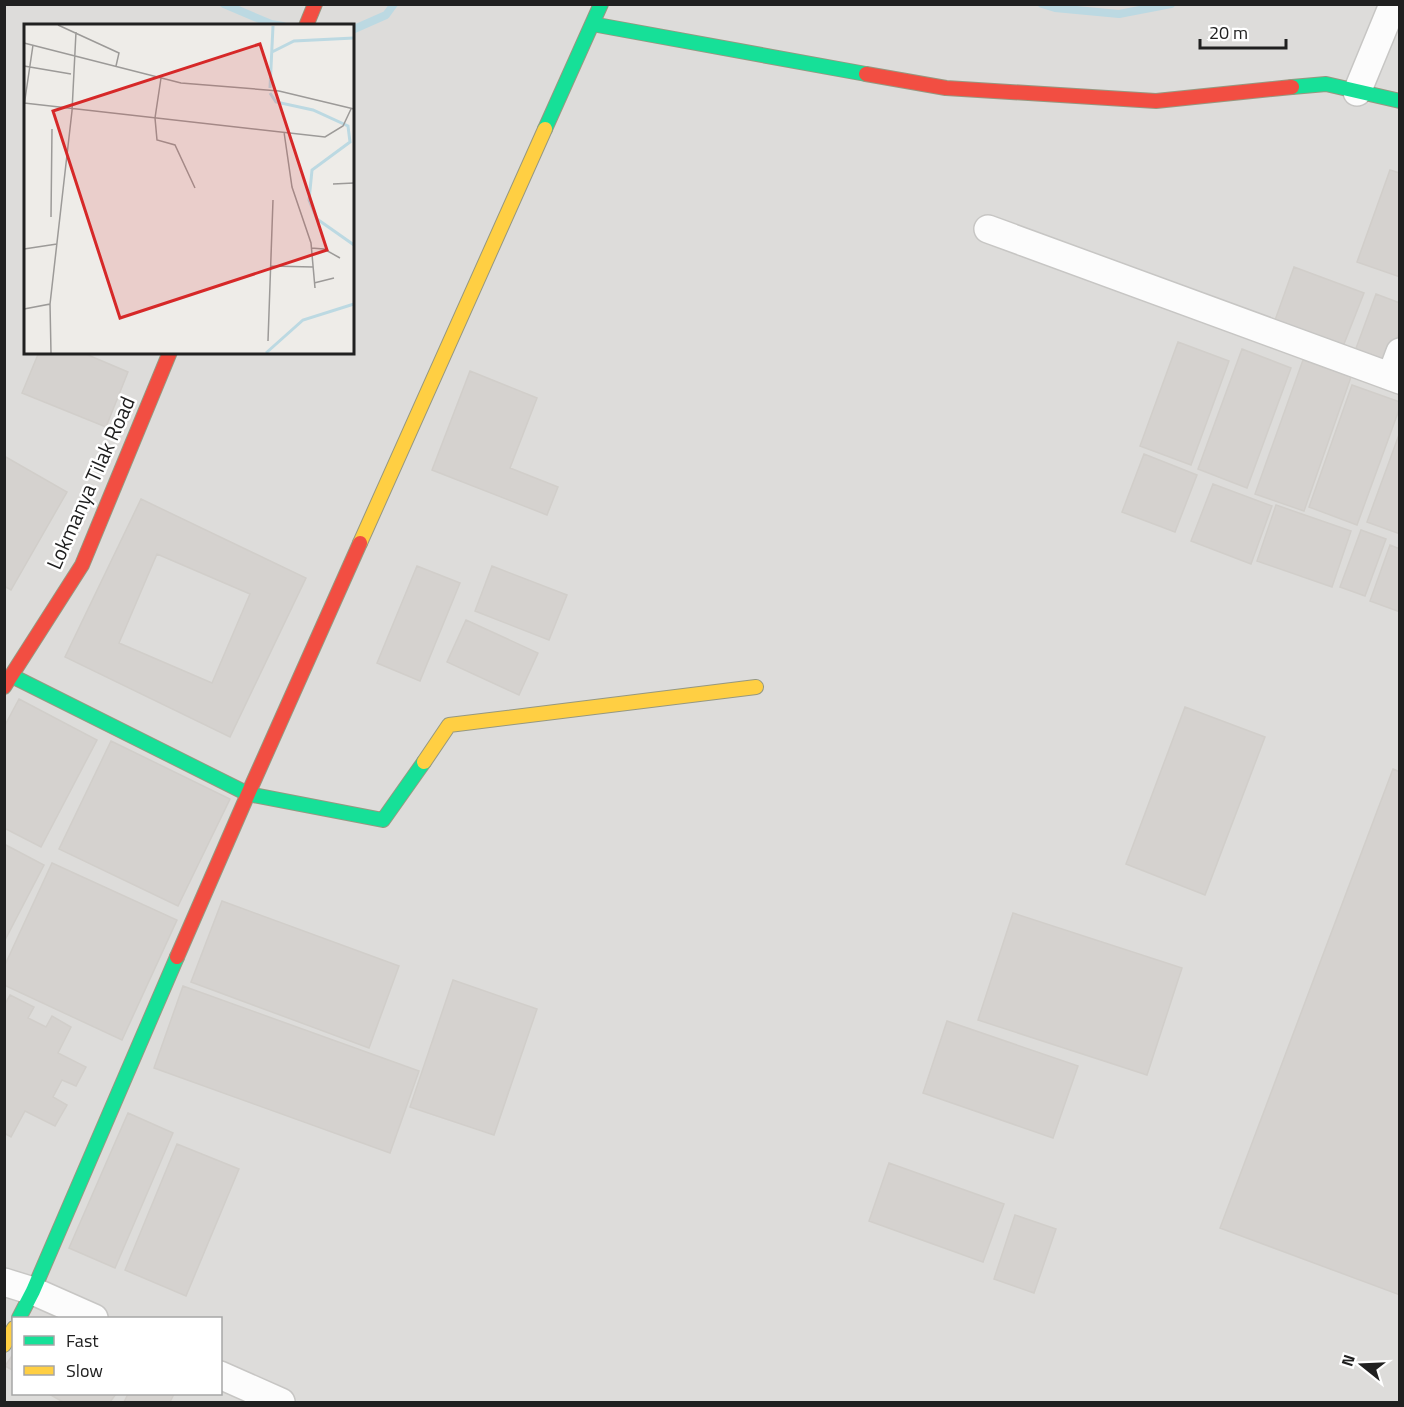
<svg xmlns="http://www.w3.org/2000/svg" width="1404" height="1407" viewBox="0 0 1404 1407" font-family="'Titillium Web',sans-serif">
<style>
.residential{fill:#dddcda;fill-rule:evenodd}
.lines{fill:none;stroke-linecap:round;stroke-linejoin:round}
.stream{stroke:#bcd9e2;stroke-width:8}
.building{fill:#d5d2cf;stroke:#d1ceca;stroke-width:1.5;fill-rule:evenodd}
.street-casing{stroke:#c7c6c4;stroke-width:30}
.fast-casing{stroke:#969880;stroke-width:16}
.slow-casing{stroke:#969880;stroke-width:16}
.jam-casing{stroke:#969880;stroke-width:16}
.street{stroke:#fcfcfc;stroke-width:27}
.fast{stroke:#16e098;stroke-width:14}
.slow{stroke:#ffcf43;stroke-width:14}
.jam{stroke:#f24e42;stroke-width:14}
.labels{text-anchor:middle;stroke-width:5;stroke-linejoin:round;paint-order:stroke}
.street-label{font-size:21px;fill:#202020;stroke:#fff}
.inset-river{fill:none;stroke:#bcd9e2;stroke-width:3}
.inset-road{fill:none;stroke:#9c9a98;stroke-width:1.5}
.view{fill:#d62828;fill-opacity:0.15;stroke:#d62828;stroke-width:3}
.inset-edge{fill:none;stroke:#202020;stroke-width:3}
</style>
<rect width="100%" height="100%" fill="#eeece8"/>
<path class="residential" d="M5,5H1399V1402H5ZM26,26H352V352H26ZM14,1318H220V1394H14Z"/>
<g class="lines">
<path class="stream" d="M224,4L271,24L283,26
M1042,4L1055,8L1119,14L1171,4
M352,30L386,15L394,4"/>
</g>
<path class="building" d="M1390,170L1400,173V277L1357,262Z
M1294,267L1364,293L1342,349L1274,323Z
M1376,294L1400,303V330L1387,363L1355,351Z
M1178,342L1229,361L1191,465L1140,446Z
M1242,349L1291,368L1247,488L1198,469Z
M39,352H81L128,372L106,427L22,393Z
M1303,360L1351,377L1304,511L1255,494Z
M470,371L537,398L510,468L558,487L547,515L432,470Z
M1352,385L1400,402V407L1357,525L1309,507Z
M1400,432V534L1367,522Z
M1144,454L1197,475L1175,532L1122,512Z
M4,456L67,492L11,590L4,586Z
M1213,484L1272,506L1251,564L1191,541Z
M141,499L306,578L230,737L65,657ZM157,554L250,594L212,683L119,643Z
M1276,505L1351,531L1332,587L1257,561Z
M1361,530L1386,539L1365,596L1340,587Z
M1390,545L1400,549V612L1370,601Z
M417,566L460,583L420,681L377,663Z
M492,566L567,595L549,640L475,611Z
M466,620L538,653L519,695L447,662Z
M19,699L97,740L41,847L4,828V727Z
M1185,707L1265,737L1205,895L1126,864Z
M111,741L230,799L178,906L59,849Z
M1393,769L1400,772V1295L1220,1228Z
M4,844L44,865L4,942Z
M52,863L177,920L122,1040L4,985V967Z
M222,901L399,966L369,1048L191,982Z
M1013,913L1182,968L1147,1075L978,1020Z
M453,980L537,1009L494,1135L410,1107Z
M183,986L419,1071L390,1153L154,1068Z
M10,995L34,1007L28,1018L46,1027L52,1016L71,1027L58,1053L86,1067L76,1086L62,1080L53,1097L67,1105L55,1126L25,1111L11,1137L4,1133V1006Z
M947,1021L1078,1066L1053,1138L923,1093Z
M128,1113L173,1133L115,1268L69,1248Z
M177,1144L239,1169L186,1296L125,1270Z
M889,1163L1004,1204L983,1262L869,1221Z
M1015,1215L1056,1229L1034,1293L994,1279Z
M14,1353V1371L5,1366Z
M49,1394H116L110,1402H63Z
M128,1394H174L170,1402H124Z"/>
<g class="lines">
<defs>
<path id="street" d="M1357,92L1390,12L1398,4
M988,229L1400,380
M1391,376L1400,352
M4,1282L33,1291L94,1318
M220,1375L281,1402"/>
<path id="fast" d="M592,24L866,74
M1292,87L1326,84L1400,101
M545,129L601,4
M12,676L248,794L383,820L424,762
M19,1318L33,1291L177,957"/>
<path id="slow" d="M360,543L545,129
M424,762L449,725L756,687
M4,1345L14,1328"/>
<path id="jam" d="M306,26L315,4
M866,74L946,88L1156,101L1292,87
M4,687L82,565L170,352
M177,957L248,794L360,543"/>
</defs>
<use href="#street" class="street-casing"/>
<use href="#fast" class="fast-casing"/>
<use href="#slow" class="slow-casing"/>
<use href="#jam" class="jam-casing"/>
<use href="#street" class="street"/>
<use href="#fast" class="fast"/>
<use href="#slow" class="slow"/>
<use href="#jam" class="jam"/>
</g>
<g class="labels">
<g class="street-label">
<text transform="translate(91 483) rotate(-66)" y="7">Lokmanya Tilak Road</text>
</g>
</g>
<g transform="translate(24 24)">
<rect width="330" height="330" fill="#eeece8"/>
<path class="inset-river" d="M248,28L270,17L330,14M246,64L249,2M246,69L252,78L289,86L324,102L326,118L288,146L285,176L293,195L330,221M242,329L279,296L330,280"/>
<path class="inset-road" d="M34,1L95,29L92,42M0,19L157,59L255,67L330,85M0,42L47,50M137,54L131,94L133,116L151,121L171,164M0,79L301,113L319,102L327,85M0,82L9,21M260,108L268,163L287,219L291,264M309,160L330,159M27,193L28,105M287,224L300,225L316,234M0,225L33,220M247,242L289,243M290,259L310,254M26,280L27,329M0,285L26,280L48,87L52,8M244,317L249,176"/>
<path class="view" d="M236,20L303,226L96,294L29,87Z"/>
<rect width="330" height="330" class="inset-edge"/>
</g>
<rect width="1404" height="1407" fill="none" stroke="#202020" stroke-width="12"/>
<rect x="12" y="1317" width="210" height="78" fill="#ffffff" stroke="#a6a6a6" stroke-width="1.5"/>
<rect x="24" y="1336" width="30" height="9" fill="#16e098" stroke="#a6a6a6" stroke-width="1.5"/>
<text x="66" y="1347" font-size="18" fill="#202020">Fast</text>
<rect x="24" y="1366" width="30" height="9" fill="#ffcf43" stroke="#a6a6a6" stroke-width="1.5"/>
<text x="66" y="1377" font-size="18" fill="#202020">Slow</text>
<g transform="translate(1362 1365) rotate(288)" stroke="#ffffff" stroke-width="4.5" paint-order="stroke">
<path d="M0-4.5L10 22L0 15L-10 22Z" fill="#202020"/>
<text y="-9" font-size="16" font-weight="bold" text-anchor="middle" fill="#202020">N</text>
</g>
<path d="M1200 39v9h86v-9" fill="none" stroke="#202020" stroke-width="3"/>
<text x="1209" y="39" font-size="18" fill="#202020" stroke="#ffffff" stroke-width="4.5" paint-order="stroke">20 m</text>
</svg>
